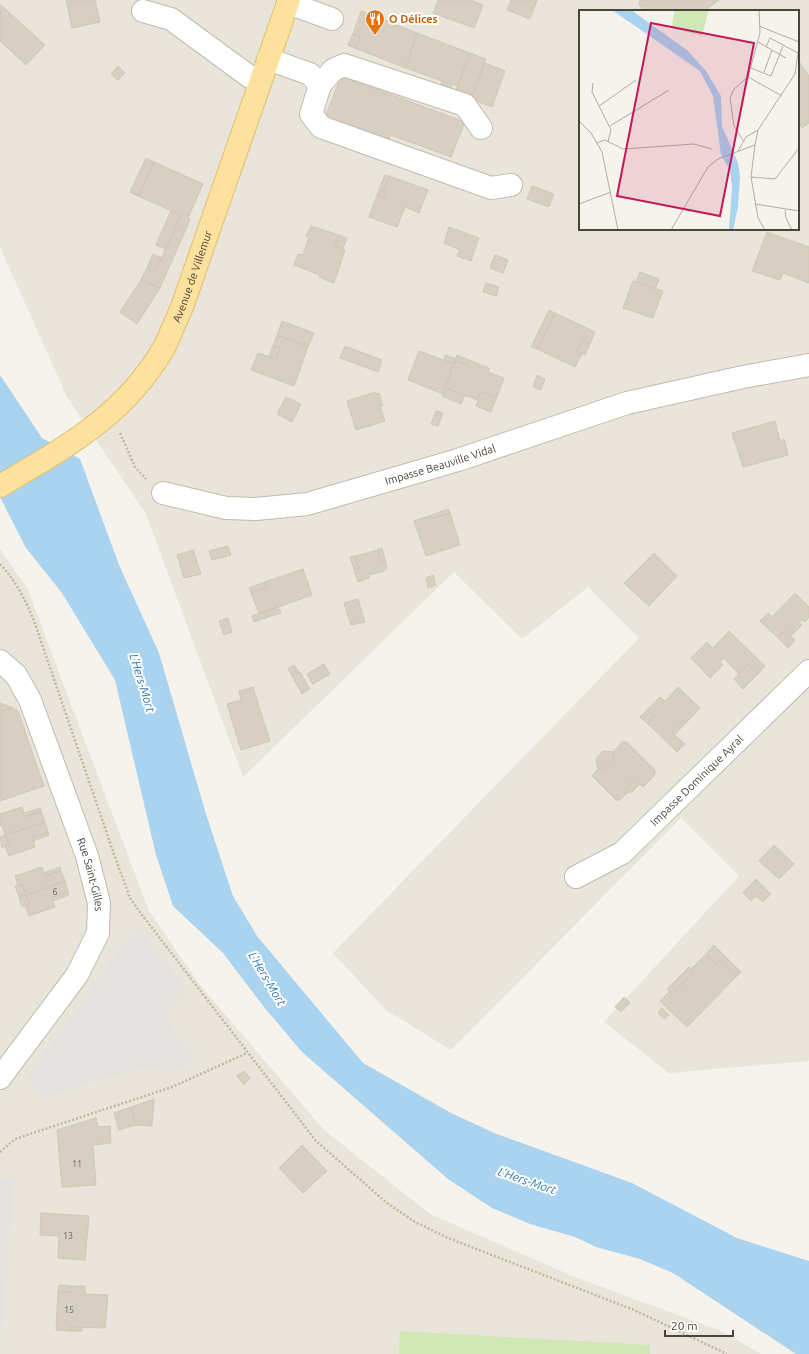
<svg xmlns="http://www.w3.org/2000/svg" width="809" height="1354" viewBox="0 0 809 1354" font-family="Ubuntu,sans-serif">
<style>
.residential{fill:#e9e5da;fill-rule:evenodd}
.green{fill:#d1e8b6}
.parking{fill:#e5e3e0}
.water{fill:#aad3f0}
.building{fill:#d7cfc1;stroke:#d2c7b4}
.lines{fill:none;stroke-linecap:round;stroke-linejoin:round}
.minor-casing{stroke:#c1bbae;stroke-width:24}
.major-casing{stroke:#e2c06d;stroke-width:24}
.path{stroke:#c3b7a0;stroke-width:2.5;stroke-dasharray:2 2;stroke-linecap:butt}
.minor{stroke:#fff;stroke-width:22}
.major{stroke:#fce29e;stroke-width:22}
.labels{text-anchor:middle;stroke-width:4;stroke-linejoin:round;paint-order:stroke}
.number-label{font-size:9px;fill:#6d675b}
.food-label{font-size:11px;font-weight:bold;fill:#c56008;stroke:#fff;text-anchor:start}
.street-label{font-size:11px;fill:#4a4439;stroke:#fff}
.water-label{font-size:12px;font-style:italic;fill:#3178ad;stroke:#fff}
.inset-road{fill:none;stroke:#b1ada4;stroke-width:1}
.view{fill:#c2185b;fill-opacity:0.15;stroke:#c2185b;stroke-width:2}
.inset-edge{fill:none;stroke:#4a4439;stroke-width:2}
</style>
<rect width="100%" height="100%" fill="#f5f3ec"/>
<path class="residential" d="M0,0H809V1061L669,1073L604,1022L739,876L681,818L451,1050L386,1010L333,953L639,638L588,587L522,639L454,572L243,777L146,514L67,397L0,247ZM580,11H798V229H580Z
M0,549L27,588L149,911L200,985L324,1130L430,1214L575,1277L721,1331L761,1354H0Z"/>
<path class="green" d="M400,1331L650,1345V1354H399Z"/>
<path class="parking" d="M138,929L188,991L160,1014L195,1058L177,1071L139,1068L48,1096L38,1092L26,1077L81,1005L117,953Z
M0,1178L14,1180L0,1351Z"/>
<path class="water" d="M0,375L42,438L80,459L119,565L159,653L206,814L233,896L257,936L363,1063L451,1113L494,1133L632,1183L737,1238L809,1261V1354H796L673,1273L640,1259L596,1247L575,1237L530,1224L492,1208L448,1179L302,1052L264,1007L223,953L173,906L156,855L115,680L62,593L26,548L0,497Z"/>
<path class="building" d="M66,0H95L100,22L72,28Z
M438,0H471L483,5L474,28L433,13Z
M511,0H537L530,19L507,10Z
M640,0H719L704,11H644L639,4Z
M0,4L45,45L26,65L0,41Z
M361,11L417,33L406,68L355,48L360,37L353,34Z
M417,33L470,53L457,86L452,84L450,91L440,87L442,81L406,68Z
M353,34L360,37L355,48L348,45Z
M470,53L486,59L471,99L455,93Z
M798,60L809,76V123L802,128L798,121Z
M485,63L505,71L492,107L471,99Z
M118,66L125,73L118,80L111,74Z
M341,76L465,122L451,157L391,135L388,143L324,120Z
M146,158L154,162L138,196L130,192Z
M154,162L203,184L188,218L190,220L160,288L141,280L147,268L155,272L181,215L138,196Z
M385,175L389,176L383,192L386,194L385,198L377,195Z
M389,176L428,190L419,213L405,207L397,227L369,217L377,195L385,198L386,194L383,192Z
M532,186L554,194L549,207L527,199Z
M171,210L181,215L166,249L156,245Z
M311,226L339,235L335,246L345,250L334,283L319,277L320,275L294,265L298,254L303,255L309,237L306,236Z
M449,227L479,238L471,261L457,256L460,250L444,243Z
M767,232L809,247V283L783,273L780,280L752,271Z
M339,235L347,238L343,249L335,246Z
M153,254L162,258L155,272L147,268Z
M495,255L508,260L503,273L490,268Z
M640,272L659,279L655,289L636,282Z
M141,280L160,288L137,324L120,312Z
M633,281L663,291L653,318L623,308Z
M486,283L499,287L496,296L483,292Z
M549,310L555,313L537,349L531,347Z
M555,313L595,332L590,344L583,341L577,351L582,354L575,367L537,349Z
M282,321L314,333L308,347L277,335Z
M277,335L308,347L294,386L251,370L258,353L276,359L280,348L273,346Z
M583,341L590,344L585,355L577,351Z
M273,346L280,348L276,359L269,357Z
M345,346L382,360L378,372L340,358Z
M419,351L454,364L443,394L408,380Z
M445,355L456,359L454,364L444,360Z
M457,355L469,360L467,365L455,361Z
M469,360L489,368L488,372L504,378L497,397L481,392L478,400L445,388L455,361L467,365Z
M537,375L545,379L541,390L533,387Z
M445,388L465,395L461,404L442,396Z
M375,392L376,394L379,393L383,406H380L385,421L356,430L347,401Z
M481,392L497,397L491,412L476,406Z
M286,397L301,404L292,422L277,414Z
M436,411L443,413L438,426L431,424Z
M775,421L780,441L784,439L788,455L743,467L732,433Z
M448,509L450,513L431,519L429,516Z
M450,513L460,545L426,556L414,521L429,516L431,519Z
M228,546L231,555L212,560L209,551Z
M382,548L385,560L381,561L378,550Z
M193,550L201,574L184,578L177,555Z
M378,550L381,561L385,560L387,568L384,571L369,575V578L358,582L354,569L359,568L355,556Z
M654,553L677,576L649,606L624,583Z
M355,556L359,568L354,569L350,557Z
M303,569L312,595L259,614L251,593L267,587L265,582Z
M433,575L436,585L428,588L426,578Z
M265,582L267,587L251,593L249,588Z
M795,593L809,607V617L805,622L802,620L799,623L802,625L791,636L785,630L778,638L760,621L768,613L772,617Z
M358,599L365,622L351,625L344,603Z
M278,607L281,613L268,617L265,611Z
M265,611L268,617L254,622L252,616Z
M228,618L232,632L224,635L219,621Z
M785,630L795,640L788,648L778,638Z
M729,631L765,666L758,674L748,664L739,674L724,658L720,662L723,665L710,678L691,658L707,642L713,648Z
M324,664L330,674L313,684L307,674Z
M748,664L758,674L743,689L734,679Z
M294,665L299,672L292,676L288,669Z
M300,672L310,689L302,694L292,676Z
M253,687L270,741L241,750L227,704L241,700L239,691Z
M678,687L700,708L686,723L683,720L671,732L685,744L677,752L647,723L654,716L647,710L660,697L665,701Z
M0,703L11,707L4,711L0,709Z
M11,707L18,711L44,786L0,801V709L4,711Z
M647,710L654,716L647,723L640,717Z
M683,720L686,723L674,735L671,732Z
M622,742H627L655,770V775L643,787L635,779L625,790L628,792L620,800H616L592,776L598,769L603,770L614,759L613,752Z
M603,751L613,752L614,759L603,770L598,769L596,759Z
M635,779L640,784L632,792H628L625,790Z
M22,807L25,817L41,811L45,822L5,835L2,825L0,826V814Z
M40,808L41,811L25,817L24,813Z
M45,822L48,832L32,837L35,847L9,856L5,846L9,844L5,835Z
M48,832L49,835L33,841L32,837Z
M5,835L9,844L2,848L0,837Z
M774,845L794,864L779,879L759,861Z
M42,867L45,876L61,871L65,881L26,895L22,885H18L15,876Z
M60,867L61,871L45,876L44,873Z
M756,879L771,894L763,902L756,896L751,901L743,893Z
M65,881L68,892L52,897L55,907L29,916L25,906L29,904L26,895Z
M22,885L26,895L19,897L15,886Z
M68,892L69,895L53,901L52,897Z
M26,895L29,904L22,907L19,897Z
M714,945L741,972L737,976L721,960L716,964L706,954Z
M706,954L716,964L721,960L737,976L687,1027L660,1001L670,991L672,994L693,972L691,969Z
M689,967L693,972L672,994L667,989Z
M624,997L630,1003L621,1012L615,1007Z
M662,1008L669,1015L664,1019L658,1013Z
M244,1071L250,1078L244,1085L237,1076Z
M154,1099L152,1126L136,1125L131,1107Z
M131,1107L136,1125L119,1130L114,1113Z
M96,1118L98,1127L110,1126L111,1143L93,1145L96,1185L62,1187L57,1130Z
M302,1145L327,1171L303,1193L279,1168Z
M41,1213L89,1216L85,1260L58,1258L59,1236L40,1235Z
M59,1285L71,1286L70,1292H58Z
M71,1286H85V1294L108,1295L105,1328L70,1327L69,1331L56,1330L58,1292H70Z
M70,1327H83L82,1331H69Z"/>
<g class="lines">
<defs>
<g id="minor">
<path d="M288,3L332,19"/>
<path d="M143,11L171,19L250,77L261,79"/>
<path d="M268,59L310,74L320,85L311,114L321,127L491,188L511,185"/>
<path d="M320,85L333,70L344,65L465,105L481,128"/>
<path id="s1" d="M163,493L226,508L256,509L307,504L458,460L627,403L743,377L809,365"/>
<path id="s2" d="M0,661L16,675L30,700L87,856L99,903L98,933L77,975L0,1078"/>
<path id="s3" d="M576,877L622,853L809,671"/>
</g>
<g id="major">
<path id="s4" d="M0,486C66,447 125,416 165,346C171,333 176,320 182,307L289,0"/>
</g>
</defs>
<use href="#minor" class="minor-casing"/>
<use href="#major" class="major-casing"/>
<path class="path" d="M120,433L135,467L146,479
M0,564C16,581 25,599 34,621L116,860L130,898L142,915L316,1141L387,1203L415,1222L448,1238L634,1310L727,1354
M0,1152L15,1139L172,1087L247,1053"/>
<use href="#minor" class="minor"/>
<use href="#major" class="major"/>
</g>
<defs>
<symbol id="restaurant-pin" viewBox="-11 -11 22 30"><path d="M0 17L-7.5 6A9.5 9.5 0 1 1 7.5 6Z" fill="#e8710a" stroke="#fff"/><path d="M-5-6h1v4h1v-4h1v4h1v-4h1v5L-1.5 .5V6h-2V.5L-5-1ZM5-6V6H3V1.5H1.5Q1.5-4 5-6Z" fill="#fff"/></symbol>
</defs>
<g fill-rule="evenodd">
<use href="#restaurant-pin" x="364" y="8" width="22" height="30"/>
</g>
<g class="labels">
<g class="number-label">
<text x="55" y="895">6</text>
<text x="77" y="1167">11</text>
<text x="68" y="1239">13</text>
<text x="69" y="1313">15</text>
</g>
<g class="food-label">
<text x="389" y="23">O Délices</text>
</g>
<g class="street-label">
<text dy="4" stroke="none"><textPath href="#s4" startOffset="294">Avenue de Villemur</textPath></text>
<text dy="4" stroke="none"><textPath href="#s1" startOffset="285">Impasse Beauville Vidal</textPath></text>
<text dy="4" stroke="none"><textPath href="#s3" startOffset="156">Impasse Dominique Ayral</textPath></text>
<text dy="4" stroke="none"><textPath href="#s2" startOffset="235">Rue Saint-Gilles</textPath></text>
</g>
<g class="water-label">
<text transform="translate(142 683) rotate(73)" y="4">L'Hers-Mort</text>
<text transform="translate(267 979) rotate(59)" y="4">L'Hers-Mort</text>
<text transform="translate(527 1181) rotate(19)" y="4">L'Hers-Mort</text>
</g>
</g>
<g transform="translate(579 10)">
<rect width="220" height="220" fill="#f5f3ec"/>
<path d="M96,0H130L123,26L92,18Z" fill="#d1e8b6"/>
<path d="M33,0H52L108,40L127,61L142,86L143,116L159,153L161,166L159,197L154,220H150L153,177L151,160L142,145L134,86L121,61Z" fill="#aad3f0"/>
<path class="inset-road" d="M180,16L220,32M179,32L207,48M187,37L191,28L219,43M172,58L192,66L204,36M185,62L193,40M169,67L203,86M14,73L13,82L32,120L29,132M20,96L57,70M0,111L12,123L23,142L39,220M31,116L90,80M165,132L155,116L151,88L155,79L169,67L181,23L180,0M18,133L26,130L44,139L115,134L133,139M176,135L172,167L179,208L186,220M159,141L167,127L179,120M172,167L196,169L220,138M0,194L32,182M176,194L220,201M206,200L207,208L213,220M92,220L129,157L139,149L176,135L179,120L216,64L220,37"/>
<path class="view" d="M72,13L175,33L141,206L38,186Z"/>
<rect width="220" height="220" class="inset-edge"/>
</g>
<path d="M665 1330v6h68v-6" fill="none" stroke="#4a4439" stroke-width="2"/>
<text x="671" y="1330" font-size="12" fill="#4a4439" stroke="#ffffff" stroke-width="3" paint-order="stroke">20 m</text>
</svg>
